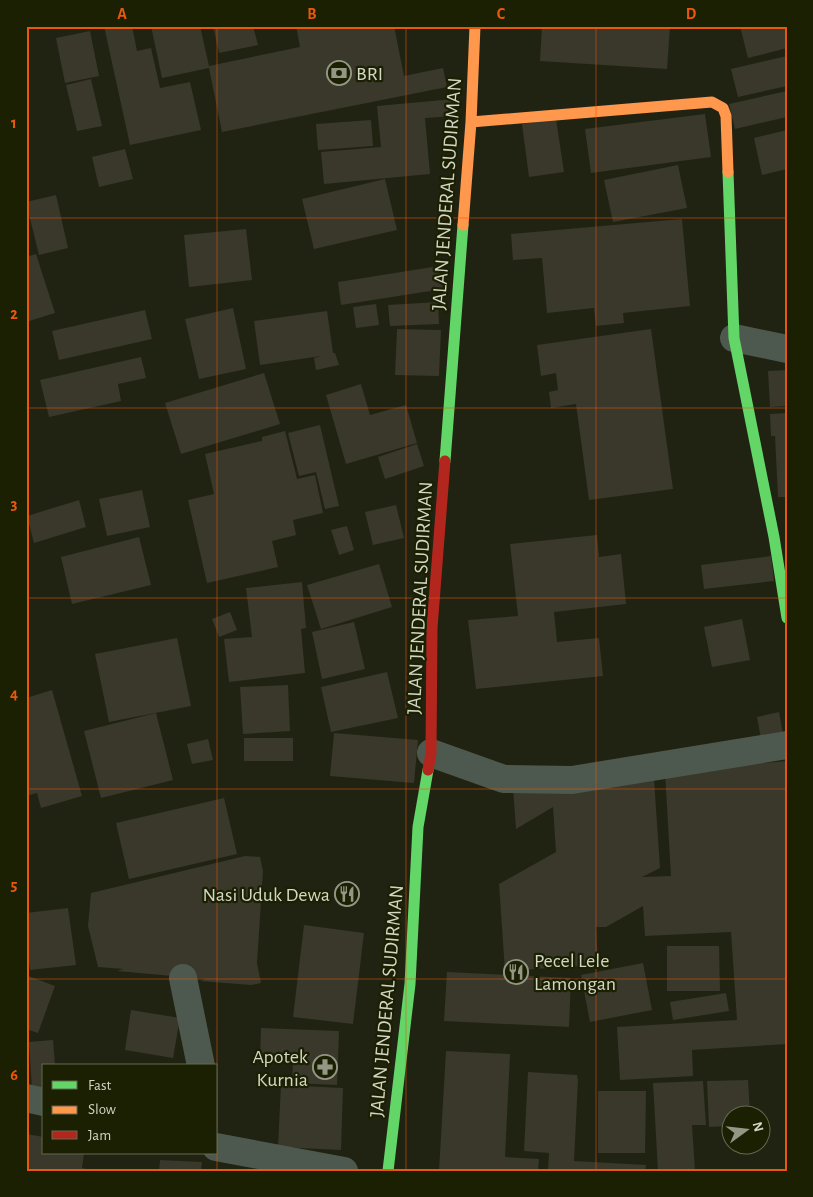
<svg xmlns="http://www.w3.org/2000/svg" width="813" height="1197" viewBox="0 0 813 1197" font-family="'Alegreya Sans',sans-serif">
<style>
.building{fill:#39382a}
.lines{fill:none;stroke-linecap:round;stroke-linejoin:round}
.street{stroke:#4d594e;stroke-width:28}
.fast{stroke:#63d668;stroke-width:11}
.slow{stroke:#ff974d;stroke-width:11}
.jam{stroke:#b3261e;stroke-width:11}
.grid{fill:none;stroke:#e8590c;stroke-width:1;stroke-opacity:0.55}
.labels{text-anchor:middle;stroke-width:4.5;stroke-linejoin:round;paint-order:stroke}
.poi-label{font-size:20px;fill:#d2d6c4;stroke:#1c2002;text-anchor:start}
.street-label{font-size:20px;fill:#d2d6c4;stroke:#1c2002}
.neatline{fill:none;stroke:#e8590c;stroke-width:2}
.grid-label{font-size:16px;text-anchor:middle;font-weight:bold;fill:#e8590c}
</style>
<rect width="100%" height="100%" fill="#202312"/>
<path class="building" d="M104,26H132L137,51L151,48L160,88L190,82L201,130L130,145Z
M151,26H200L209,66L300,47L296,26H394L404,76L443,68L447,87L222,132L209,68L162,78Z
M213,26H253L258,45L219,53Z
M542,26H670L667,69L540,61Z
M740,26H787V48L748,58Z
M90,31L99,76L65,83L56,38Z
M787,56V86L738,97L731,69Z
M91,79L102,126L77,131L66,85Z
M787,91V117L735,129L729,104Z
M454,99L455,116L425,118L430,174L324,184L321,152L381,147L377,106Z
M705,114L711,157L591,173L585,129Z
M556,119L564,172L529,177L522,124Z
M371,120L373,146L318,150L316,124Z
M787,130V169L762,175L754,138Z
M125,149L133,179L99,187L92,157Z
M678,165L687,208L613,222L604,180Z
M385,179L397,230L314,249L302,199Z
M56,195L68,248L39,255L26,202Z
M682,219L690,306L623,313L624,323L596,326L594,308L547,313L542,258L513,260L511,234Z
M246,229L252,280L189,287L184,235Z
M36,254L55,313L26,322V257Z
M439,266L443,289L341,305L338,282Z
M438,302L439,324L390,326L388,305Z
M376,304L379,325L356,328L353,307Z
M233,308L246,369L199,379L185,319Z
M145,310L152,339L59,360L52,331Z
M327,311L333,353H335L339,365L316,370L314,358L321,356L260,365L254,321Z
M397,329L441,330L439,376L395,375Z
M651,329L673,489L589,500L576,404L551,408L549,392L558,390L556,373L541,376L537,345Z
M141,357L146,378L118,384L121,401L49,417L40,380Z
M787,370V406L770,407L768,371Z
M264,373L280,424L181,454L165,403Z
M361,384L370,415L406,405L417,443L346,464L326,395Z
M787,413V497H778L775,436H771L770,414Z
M320,425L339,506L325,509L316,472L299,476L288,433Z
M285,431L297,479L315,475L323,513L293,520L296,535L272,541L278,567L207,583L188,500L214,494L205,454L262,441V437Z
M417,444L424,466L385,479L378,457Z
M142,490L150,527L107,536L99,499Z
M79,500L86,527L34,543L27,516Z
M396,505L404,538L373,545L365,512Z
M347,526L354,550L339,555L331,530Z
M597,535L599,557L621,554L626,604L554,612L557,642L599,638L603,676L476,689L468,620L518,616L510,544Z
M139,537L151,585L72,604L61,557Z
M771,556L774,581L704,589L701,565Z
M379,564L392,607L321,629L307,585Z
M302,582L306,628L301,629L305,673L229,682L224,639L252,637L246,588Z
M230,612L237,630L219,637L212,619Z
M742,619L750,660L712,667L704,627Z
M354,622L365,669L322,679L312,632Z
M177,638L191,706L109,722L95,654Z
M387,672L398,718L331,732L321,687Z
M288,685L290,731L243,734L240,687Z
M52,690L82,796L41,808L37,793L26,796V698Z
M779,712L783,734L761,739L757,717Z
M156,713L173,780L101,798L84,731Z
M334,733L418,740L414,783L330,776Z
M244,738H293V761H244Z
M208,739L213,760L192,764L187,744Z
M787,761V1044L692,1050L693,1076L620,1080L617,1027L737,1020L731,932L645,936L643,906L606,927H596L598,965L505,971L499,884L556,852L553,807L516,829L513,788L654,779L660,868L642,877L671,876L665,772Z
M224,798L237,854L129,879L116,823Z
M245,856L260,857L263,871L257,963L261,983L251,985L200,981L206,979L117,971L123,969L98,967L88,926L91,893Z
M68,908L76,965L30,970L26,940V913Z
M304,925L364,933L353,1024L293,1017Z
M667,946H719L720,991H667Z
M643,963L652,1010L590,1022L581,975Z
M447,972L571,978L569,1027L444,1021Z
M26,975L55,986L38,1033L26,1029Z
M726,993L729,1011L673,1020L670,1002Z
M131,1010L180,1018L173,1058L125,1050Z
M261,1028L339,1031L337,1085L292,1083L293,1061L260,1059Z
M53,1040L55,1066H44V1089H32L29,1042Z
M446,1051L510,1054L505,1157L539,1159L538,1171H439Z
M528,1072L577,1075L578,1080L574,1161L646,1165L645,1171H548L549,1153L524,1151Z
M748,1080L750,1114H730V1126L709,1127L707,1081Z
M703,1081L706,1125H692L695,1171H658L653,1083Z
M281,1085L343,1088L341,1150L278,1147Z
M598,1091H646L645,1153H598Z
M26,1134L44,1137V1153H84L82,1168L96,1171H26Z
M160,1160L202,1162L201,1171H159Z"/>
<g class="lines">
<path class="street" d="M734,338L787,349
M431,753L504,779L572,780L787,745
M183,978L201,1066
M26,1098L44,1102
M216,1147L344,1171"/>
<path class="fast" d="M728,172L734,338L774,537L787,618
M445,461L463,225
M388,1171L410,984L418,827L428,770"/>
<path class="slow" d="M471,122L712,102L723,108L726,116L728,172
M463,225L471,122L475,26"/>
<path class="jam" d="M428,770L431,753L432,628L445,461"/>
</g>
<path class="grid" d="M217,26V1171M406,26V1171M596,26V1171M26,218H787M26,408H787M26,598H787M26,789H787M26,979H787"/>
<defs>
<symbol id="bank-ring" viewBox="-11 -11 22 22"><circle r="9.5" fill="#1c2002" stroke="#949786" stroke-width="1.5"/><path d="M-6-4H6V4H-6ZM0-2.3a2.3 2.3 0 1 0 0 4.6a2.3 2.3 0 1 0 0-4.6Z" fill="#949786"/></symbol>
<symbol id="restaurant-ring" viewBox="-11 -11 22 22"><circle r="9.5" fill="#1c2002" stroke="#949786" stroke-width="1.5"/><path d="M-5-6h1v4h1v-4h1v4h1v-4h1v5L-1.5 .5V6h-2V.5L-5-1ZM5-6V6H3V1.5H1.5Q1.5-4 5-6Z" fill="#949786"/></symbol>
<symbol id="pharmacy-ring" viewBox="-11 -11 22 22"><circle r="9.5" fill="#1c2002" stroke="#949786" stroke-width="1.5"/><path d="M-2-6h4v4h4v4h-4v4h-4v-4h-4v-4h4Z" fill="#949786"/></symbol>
</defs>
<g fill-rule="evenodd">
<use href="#bank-ring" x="325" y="59" width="28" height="28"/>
<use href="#restaurant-ring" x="333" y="880" width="28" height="28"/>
<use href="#restaurant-ring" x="502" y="958" width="28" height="28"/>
<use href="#pharmacy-ring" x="311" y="1053" width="28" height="28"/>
</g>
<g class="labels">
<g class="poi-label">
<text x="356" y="80">BRI</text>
<text x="330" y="901" text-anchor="end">Nasi Uduk Dewa</text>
<text x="534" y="967">Pecel Lele<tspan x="534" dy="23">Lamongan</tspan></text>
<text x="308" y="1063" text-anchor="end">Apotek<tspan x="308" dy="23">Kurnia</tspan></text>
</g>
<g class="street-label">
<text transform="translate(446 194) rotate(-86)" y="7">JALAN JENDERAL SUDIRMAN</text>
<text transform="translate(419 598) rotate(-87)" y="7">JALAN JENDERAL SUDIRMAN</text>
<text transform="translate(386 1001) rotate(-85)" y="7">JALAN JENDERAL SUDIRMAN</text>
</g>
</g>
<rect width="813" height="1197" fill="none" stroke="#1c2002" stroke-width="55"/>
<rect x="42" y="1064" width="175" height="90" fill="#1c2002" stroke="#656950"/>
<rect x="52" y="1081" width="25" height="8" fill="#63d668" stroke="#656950"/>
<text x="88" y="1090" font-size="15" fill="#d2d6c4">Fast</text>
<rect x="52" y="1106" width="25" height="8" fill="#ff974d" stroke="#656950"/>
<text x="88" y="1114" font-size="15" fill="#d2d6c4">Slow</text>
<rect x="52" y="1131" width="25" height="8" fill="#b3261e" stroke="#656950"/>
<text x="88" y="1140" font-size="15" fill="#d2d6c4">Jam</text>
<g transform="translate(746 1130) rotate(75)"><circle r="24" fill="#1c2002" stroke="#656950"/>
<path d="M0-4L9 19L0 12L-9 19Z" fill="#949786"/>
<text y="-8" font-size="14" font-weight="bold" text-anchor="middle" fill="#d2d6c4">N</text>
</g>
<rect x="28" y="28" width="758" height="1142" class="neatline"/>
<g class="grid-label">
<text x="122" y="19">A</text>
<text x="312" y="19">B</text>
<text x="501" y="19">C</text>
<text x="691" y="19">D</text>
<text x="14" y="128">1</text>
<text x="14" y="319">2</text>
<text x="14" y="509">3</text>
<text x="14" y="699">4</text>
<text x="14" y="890">5</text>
<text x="14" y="1080">6</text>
</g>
</svg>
